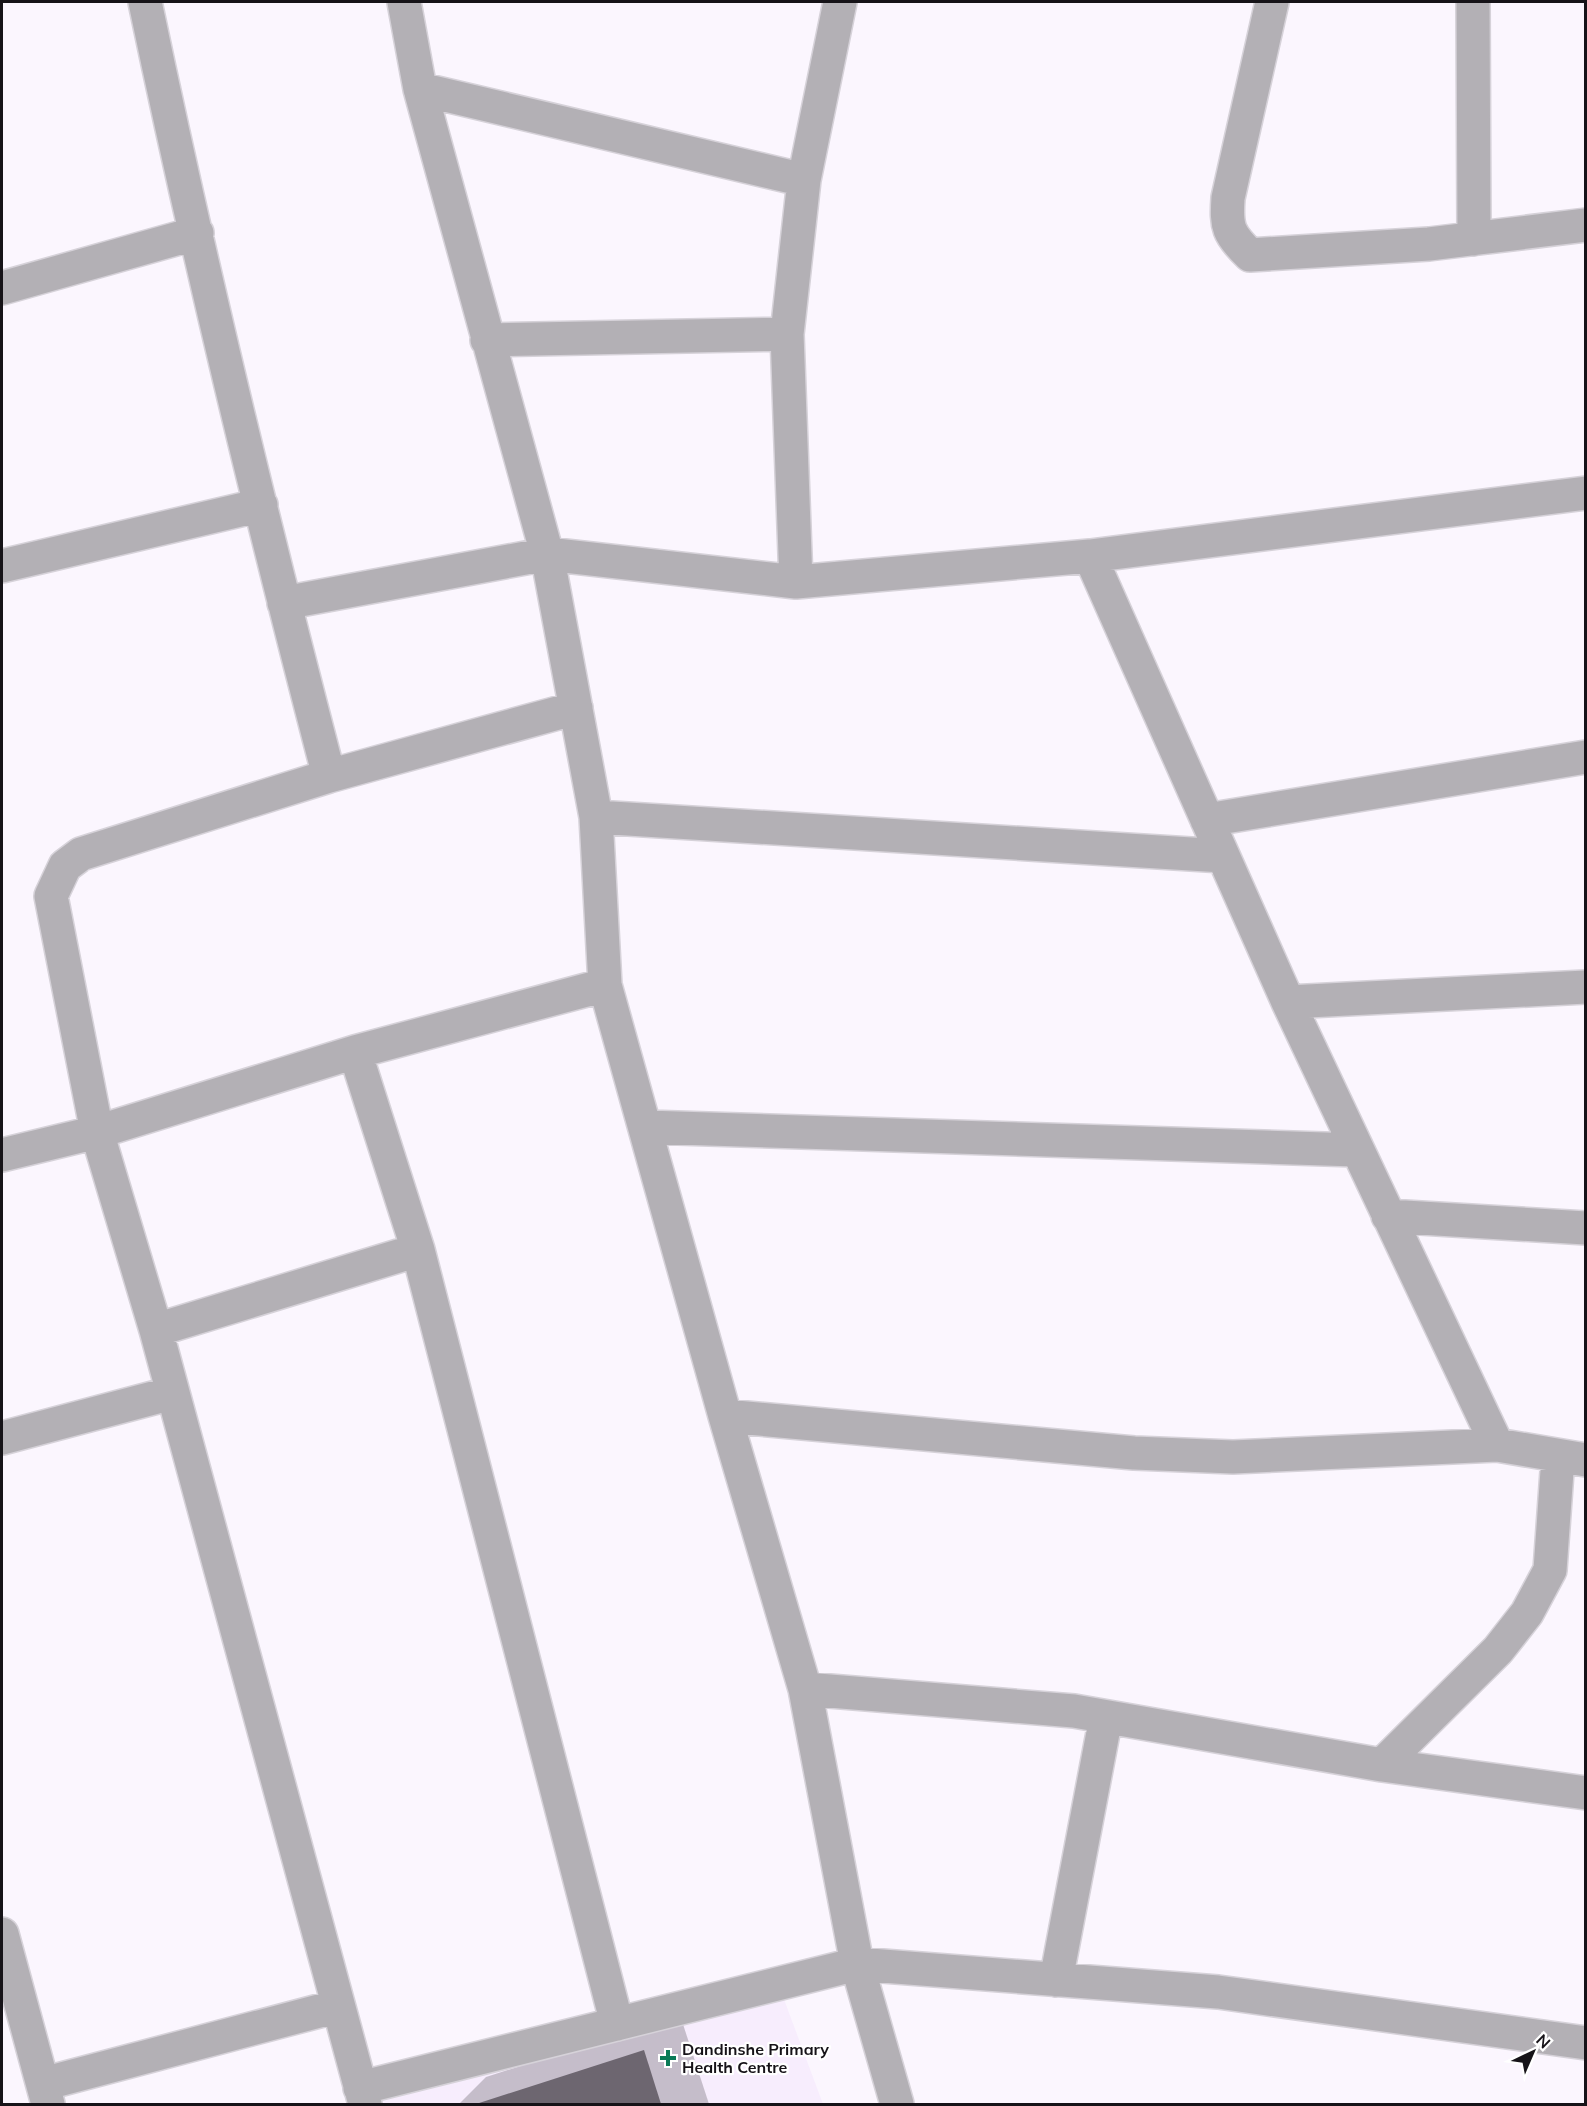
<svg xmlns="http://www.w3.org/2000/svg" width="1587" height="2106" viewBox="0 0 1587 2106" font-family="Mulish,sans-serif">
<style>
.built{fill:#f7edfd}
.shadow{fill:#0003}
.building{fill:#6d6670}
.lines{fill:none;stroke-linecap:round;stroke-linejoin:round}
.street-casing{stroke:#d6d2d9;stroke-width:36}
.street{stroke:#b3b0b5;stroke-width:33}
.poi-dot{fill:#0a7b57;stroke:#fff;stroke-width:2}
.labels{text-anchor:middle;stroke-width:4.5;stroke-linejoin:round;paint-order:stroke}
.poi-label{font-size:16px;font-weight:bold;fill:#161318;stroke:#fff;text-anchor:start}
</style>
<rect width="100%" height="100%" fill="#fbf6fe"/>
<path class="built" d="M782,1994L823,2104H381L378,2097Z"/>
<path class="shadow" d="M680,2015L709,2104H459L486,2077Z"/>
<path class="building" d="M644,2050L661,2104H476Z"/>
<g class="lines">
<defs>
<path id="street" d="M145,2C199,261 262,520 329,776
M404,2L420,89L547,554L596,817L605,985L725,1416L805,1689L857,1964L897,2104
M1272,2L1228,198C1226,227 1228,234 1250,255L1429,244L1586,225
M1473,2L1474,239
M420,89L804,180
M2,288L197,233
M487,340L787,334
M1090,556L1288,1002L1497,1445
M2,566L261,505
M796,582L787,334L804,180L840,2
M284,603L547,554L796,582L1090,556L1586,493
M596,817L1223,856
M1207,820L1586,757
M1288,1002L1586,987
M355,1052L418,1250L617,2024
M646,1127L1356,1150
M2,1155L97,1132L355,1052L605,985
M1388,1216L1586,1228
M156,1330L418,1250
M725,1416L1134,1453L1233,1457L1497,1445L1586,1460
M2,1438L172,1393
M805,1689L1074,1711L1382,1765L1586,1793
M1382,1765L1498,1650L1527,1613L1550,1570L1558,1457
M2,1934L48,2104
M1056,1980L1106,1717
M43,2084L338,2006
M360,2088L857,1964L1218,1992L1586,2043
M365,2104L156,1330L97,1132L51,896L65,866L81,854L329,776L576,708"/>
</defs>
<use href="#street" class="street-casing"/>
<use href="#street" class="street"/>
</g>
<path class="poi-dot" d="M665 2049h6v6h6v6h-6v6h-6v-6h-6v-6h6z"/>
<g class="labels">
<g class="poi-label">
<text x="682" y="2055">Dandinshe Primary<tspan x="682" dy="18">Health Centre</tspan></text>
</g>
</g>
<rect width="1587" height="2106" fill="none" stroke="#161318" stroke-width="6"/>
<g transform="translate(1533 2052) rotate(44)" stroke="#ffffff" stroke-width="4.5" paint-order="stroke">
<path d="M0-4.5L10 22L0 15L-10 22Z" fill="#161318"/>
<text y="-9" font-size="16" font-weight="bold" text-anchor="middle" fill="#161318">N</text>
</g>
</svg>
